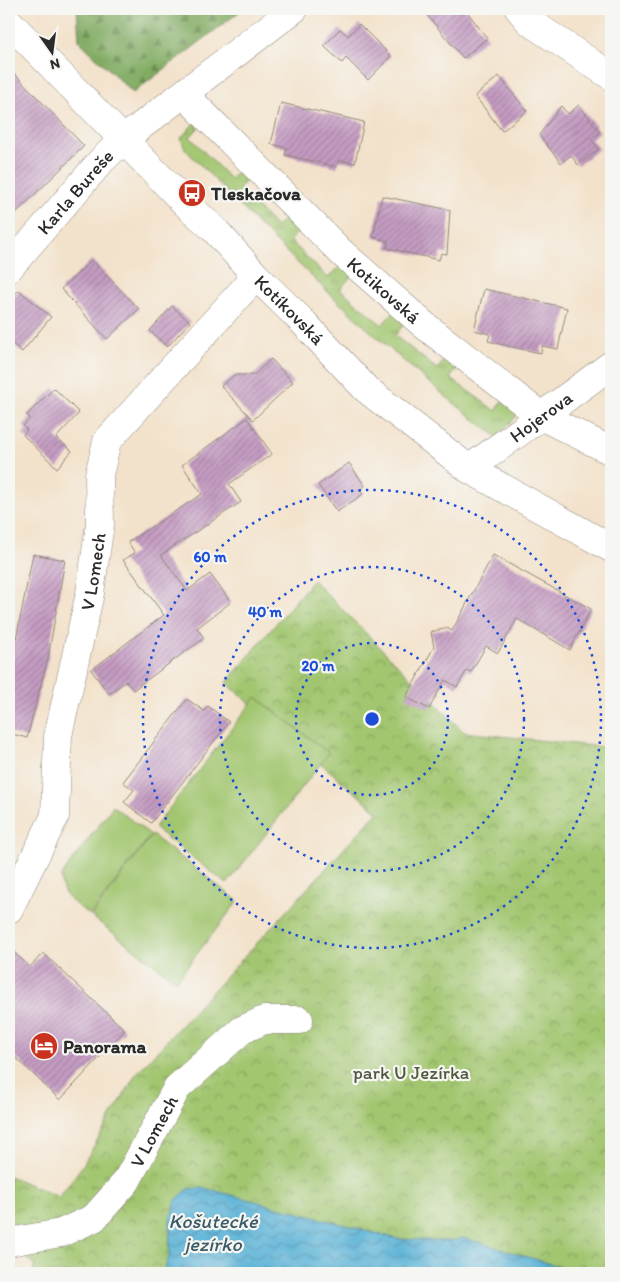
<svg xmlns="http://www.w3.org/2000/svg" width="620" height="1282" viewBox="0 0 620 1282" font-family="Itim,sans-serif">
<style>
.grass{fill:url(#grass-tufts);stroke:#66784e}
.forest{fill:url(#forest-firs);stroke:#566b46}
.park{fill:url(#park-crowns);stroke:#66784e}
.pitch{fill:#a2c670;stroke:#66784e}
.water{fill:url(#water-waves);stroke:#426e81}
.building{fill:url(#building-hatch)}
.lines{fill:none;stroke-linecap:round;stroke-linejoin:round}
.minor-casing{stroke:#8f867b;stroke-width:29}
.minor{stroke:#fff;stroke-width:28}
.ring{fill:none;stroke:#1d4ed8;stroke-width:2.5;stroke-dasharray:2.5 5}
.labels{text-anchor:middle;stroke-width:4.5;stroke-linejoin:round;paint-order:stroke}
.street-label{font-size:19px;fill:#2b2b2b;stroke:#f6f6f2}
.poi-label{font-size:19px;font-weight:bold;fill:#2b2b2b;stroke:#f6f6f2;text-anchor:start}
.park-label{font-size:19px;fill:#4f5a40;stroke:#f6f6f2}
.water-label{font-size:20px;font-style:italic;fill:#3b5a67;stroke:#f6f6f2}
.centre{fill:#1d4ed8;stroke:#f6f6f2;stroke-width:2.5}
.ring-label{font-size:15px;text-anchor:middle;font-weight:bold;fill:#1d4ed8;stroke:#f6f6f2;stroke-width:4.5;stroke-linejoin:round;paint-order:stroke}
</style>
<defs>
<pattern id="grass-tufts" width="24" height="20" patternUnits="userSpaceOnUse" patternTransform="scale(1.25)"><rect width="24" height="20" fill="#a2c670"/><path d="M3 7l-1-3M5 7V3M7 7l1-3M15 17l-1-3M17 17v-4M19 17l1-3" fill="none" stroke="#84a15c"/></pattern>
<pattern id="forest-firs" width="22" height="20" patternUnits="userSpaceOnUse" patternTransform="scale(1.25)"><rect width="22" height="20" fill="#81ab62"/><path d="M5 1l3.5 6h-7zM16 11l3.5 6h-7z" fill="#6a8b51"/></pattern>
<pattern id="park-crowns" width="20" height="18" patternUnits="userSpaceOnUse" patternTransform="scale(1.25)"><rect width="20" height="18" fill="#a2c670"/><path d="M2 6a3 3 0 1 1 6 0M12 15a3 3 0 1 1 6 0" fill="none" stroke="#84a15c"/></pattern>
<pattern id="water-waves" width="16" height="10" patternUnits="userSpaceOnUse" patternTransform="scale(1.25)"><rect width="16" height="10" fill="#5ab2d7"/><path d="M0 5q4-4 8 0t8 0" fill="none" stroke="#4b91af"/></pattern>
<pattern id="building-hatch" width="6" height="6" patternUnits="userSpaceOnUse" patternTransform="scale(1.25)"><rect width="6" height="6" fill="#c59cc3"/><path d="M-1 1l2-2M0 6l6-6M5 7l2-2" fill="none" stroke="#a07f9f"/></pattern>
</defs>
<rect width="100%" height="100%" fill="#f6f6f2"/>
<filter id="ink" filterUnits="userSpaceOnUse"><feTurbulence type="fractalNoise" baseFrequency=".02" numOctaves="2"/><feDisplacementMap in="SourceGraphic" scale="10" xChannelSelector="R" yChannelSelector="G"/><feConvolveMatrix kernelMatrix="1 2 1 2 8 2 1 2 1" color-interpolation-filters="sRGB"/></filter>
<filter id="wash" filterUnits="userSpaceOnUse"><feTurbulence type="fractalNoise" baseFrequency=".0096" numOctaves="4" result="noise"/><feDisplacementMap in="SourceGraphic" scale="20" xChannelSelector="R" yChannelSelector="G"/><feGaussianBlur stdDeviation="1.12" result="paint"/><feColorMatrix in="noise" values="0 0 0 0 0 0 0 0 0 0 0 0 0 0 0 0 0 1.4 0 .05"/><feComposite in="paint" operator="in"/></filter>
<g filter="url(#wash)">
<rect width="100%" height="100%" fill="#f3e2cb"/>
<path class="grass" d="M197,120L198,128L190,137L230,179L245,165L253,174L239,188L276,227L291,213L304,226L290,240L328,278L342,264L353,274L340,289L382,325L395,310L407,320L395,336L437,369L449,354L461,363L450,378L496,411L503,400L518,411L515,418L497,437C384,351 283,251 185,149L181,138Z"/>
<path class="forest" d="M77,9H243L133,93L79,41Z"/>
<path class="park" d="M313,580L464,732L611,748V1273H34V1264L9,1246V1176L59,1197L83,1165L136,1074L378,812L226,683Z"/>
<path class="pitch" d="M256,697L329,753L227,884L154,828Z
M113,806L151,835L90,915C75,903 60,897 61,876Z
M152,835L238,901L176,981L91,916Z"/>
<path class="water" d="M205,1188L398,1239L451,1241L464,1238L581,1273H163L169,1256L170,1219L176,1200L188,1189Z"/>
<g id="blocks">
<path class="building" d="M422,9H465L487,38L463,58Z
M359,24L391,56L368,80L346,58L342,63L324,46L340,29L348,36Z
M9,68L84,146L9,220Z
M499,76L527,111L502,131L475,96Z
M281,103L364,122L355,163L339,160L337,167L317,162L285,155L287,148L271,144Z
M579,105L600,132L591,139L599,149L578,165L571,155L561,163L539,135L561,106L568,114Z
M382,196L450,210L447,254L441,253L439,260L387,248L388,241L373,237Z
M92,260L139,309L107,339L61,289Z
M484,289L567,308L558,349L542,346L541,353L512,347L488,341L490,334L474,330Z
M19,290L51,317L22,352L9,341V301Z
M172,306L190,322L167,347L150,331Z
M271,359L293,382L253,420L221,386L234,375H254Z
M54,388L79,413L56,438L72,451L57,468L23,435L27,430L23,426L30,418L27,415Z
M247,418L272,454L229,484L241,502L161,555L187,591L210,574L231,602L197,628L204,638L133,690L126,681L109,694L91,670L164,615L123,560L135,553L128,542L202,494L182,465Z
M349,463L365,486L360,490L363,494L337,512L318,485Z
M33,554L65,560L48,658L27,738L9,733V638L16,639Z
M493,555L591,609L570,650L517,619L498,653L486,646L471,672L467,670L457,687L445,680L429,709L406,697L434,647L431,632L447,628L452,631Z
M187,699L204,711L208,706L229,722L151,823L124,802L134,790L123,782Z
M9,948L30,967L43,953L125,1030L60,1100L9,1051Z"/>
</g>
</g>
<g filter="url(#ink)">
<use href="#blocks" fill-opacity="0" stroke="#8f867b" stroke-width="1"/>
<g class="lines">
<defs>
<g id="minor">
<path d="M519,9L530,22L611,76"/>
<path id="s1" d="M9,22L186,204L214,229L256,276L302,321L366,389L469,469L611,548"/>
<path id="s2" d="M184,94L342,253L424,325L541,416L611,451"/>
<path id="s3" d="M9,268L102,160L124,139L294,9"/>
<path id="s4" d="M469,469L611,365"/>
<path id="s5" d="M9,909L55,816L58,736L90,593L100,524L99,475L107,441L256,276"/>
<path id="s6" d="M9,1242L61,1233L94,1218L126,1182L177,1088L242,1030L264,1020H299"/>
</g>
</defs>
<use href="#minor" class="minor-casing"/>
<use href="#minor" class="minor"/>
</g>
</g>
<g class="ring">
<circle cx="372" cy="719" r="76"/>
<circle cx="372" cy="719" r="152"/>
<circle cx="372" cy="719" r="229"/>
</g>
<defs>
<symbol id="bus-disc" viewBox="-11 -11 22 22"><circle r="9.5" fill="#c8321e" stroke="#f6f6f2"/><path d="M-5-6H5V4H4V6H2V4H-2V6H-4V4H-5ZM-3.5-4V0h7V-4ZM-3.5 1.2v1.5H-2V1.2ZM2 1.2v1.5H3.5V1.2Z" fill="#fff"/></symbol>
<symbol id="hotel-disc" viewBox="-11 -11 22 22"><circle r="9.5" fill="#c8321e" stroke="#f6f6f2"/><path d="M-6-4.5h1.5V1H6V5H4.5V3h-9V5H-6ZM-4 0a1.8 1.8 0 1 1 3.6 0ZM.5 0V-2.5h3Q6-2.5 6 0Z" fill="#fff"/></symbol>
</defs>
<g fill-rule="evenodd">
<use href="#bus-disc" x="176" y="177" width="32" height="32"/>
<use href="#hotel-disc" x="28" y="1030" width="32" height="32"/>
</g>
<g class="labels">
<g class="street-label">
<text dy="7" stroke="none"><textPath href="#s3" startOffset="101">Karla Bureše</textPath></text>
<text dy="7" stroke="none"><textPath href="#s2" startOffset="280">Kotikovská</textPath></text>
<text dy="7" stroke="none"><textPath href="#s1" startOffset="402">Kotíkovská</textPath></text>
<text dy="7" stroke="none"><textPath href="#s4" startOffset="89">Hojerova</textPath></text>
<text dy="7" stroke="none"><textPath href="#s5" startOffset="352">V Lomech</textPath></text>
<text dy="7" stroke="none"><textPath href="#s6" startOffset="195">V Lomech</textPath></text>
</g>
<g class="poi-label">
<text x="211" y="200">Tleskačova</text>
<text x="63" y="1053">Panorama</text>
</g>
<g class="park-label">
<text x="411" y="1079">park U Jezírka</text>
</g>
<g class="water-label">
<text x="213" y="1228">Košutecké<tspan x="213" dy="23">jezírko</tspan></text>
</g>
</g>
<circle cx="372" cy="719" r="8" class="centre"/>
<g class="ring-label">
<text x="210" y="562">60 m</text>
<text x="265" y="617">40 m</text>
<text x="318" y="671">20 m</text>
</g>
<rect width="620" height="1282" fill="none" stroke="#f6f6f2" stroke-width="30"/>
<g transform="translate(52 52) rotate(166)" stroke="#f6f6f2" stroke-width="4" paint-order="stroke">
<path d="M0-4L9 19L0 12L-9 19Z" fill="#2b2b2b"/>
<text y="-8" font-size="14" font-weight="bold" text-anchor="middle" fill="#2b2b2b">N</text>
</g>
</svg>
